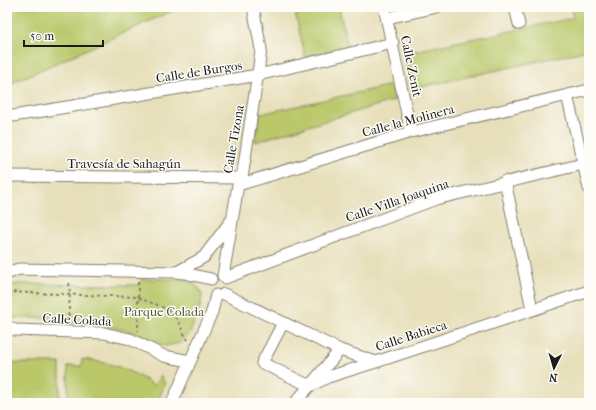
<svg xmlns="http://www.w3.org/2000/svg" width="596" height="410" viewBox="0 0 596 410" font-family="'IM FELL French Canon',serif">
<style>
.green{fill:#bac86a;stroke:#6b7243}
.lines{fill:none;stroke-linecap:round;stroke-linejoin:round}
.street-casing{stroke:#827e6b;stroke-width:13}
.path{stroke:#827e6b;stroke-width:2;stroke-dasharray:3 3;stroke-linecap:butt}
.street{stroke:#fff;stroke-width:11}
.labels{text-anchor:middle;stroke-width:3;stroke-linejoin:round;paint-order:stroke}
.street-label{font-size:13px;fill:#1c1c1c;stroke:#fdfcf7}
.park-label{font-size:13px;fill:#535837;stroke:#fdfcf7}
</style>
<rect width="100%" height="100%" fill="#fdfcf7"/>
<filter id="ink" filterUnits="userSpaceOnUse"><feTurbulence type="fractalNoise" baseFrequency=".025" numOctaves="2"/><feDisplacementMap in="SourceGraphic" scale="8" xChannelSelector="R" yChannelSelector="G"/><feConvolveMatrix kernelMatrix="1 2 1 2 8 2 1 2 1" color-interpolation-filters="sRGB"/></filter>
<filter id="wash" filterUnits="userSpaceOnUse"><feTurbulence type="fractalNoise" baseFrequency=".012" numOctaves="4" result="noise"/><feDisplacementMap in="SourceGraphic" scale="16" xChannelSelector="R" yChannelSelector="G"/><feGaussianBlur stdDeviation="0.9" result="paint"/><feColorMatrix in="noise" values="0 0 0 0 0 0 0 0 0 0 0 0 0 0 0 0 0 1.4 0 .05"/><feComposite in="paint" operator="in"/></filter>
<g filter="url(#wash)">
<rect width="100%" height="100%" fill="#e7dfba"/>
<path class="green" d="M7,7H181L7,85Z
M294,7H339L348,48L305,57Z
M570,7H589V50L412,89L404,53L573,18Z
M392,85L395,100L255,142L260,114Z
M141,279H187L199,288L202,295L201,305L190,333L181,343L165,346L132,332L106,326L71,323V318H12C3,311 9,296 11,286L16,284L138,285L140,284Z
M82,359C109,362 133,370 154,386L160,375L165,384L157,403H68V366H82Z
M7,363H60V403H7Z"/>
</g>
<g filter="url(#ink)">
<g class="lines">
<defs>
<path id="street" d="M384,7L411,132
M515,7L519,24
M387,18L437,7
M567,95L589,188
M7,117L258,75L393,43
M7,176L242,178
M505,181L532,309
M238,185L411,132L589,90
M177,272L204,257L230,222
M7,274L18,269L174,272L184,273L211,279
M223,276L238,185L242,178L259,66L261,49L253,7
M225,278L436,199L583,164
M224,294L340,350L376,362L589,291
M283,323L262,363L310,386
M7,326L15,330L104,333L130,339L164,356L190,361
M310,386L328,377L376,362
M172,403L212,312L216,295
M295,403L340,350"/>
</defs>
<use href="#street" class="street-casing"/>
<path class="path" d="M138,282V331
M7,292L137,297C147,302 168,307 174,315C180,323 182,332 188,340
M68,322L70,294L69,281"/>
<use href="#street" class="street"/>
</g>
</g>
<g class="labels">
<g class="street-label">
<text transform="translate(412 66) rotate(78)" y="5">Calle Zenit</text>
<text transform="translate(199 71) rotate(-9)" y="5">Calle de Burgos</text>
<text transform="translate(408 120) rotate(-15)" y="5">Calle la Molinera</text>
<text transform="translate(233 139) rotate(-80)" y="5">Calle Tizona</text>
<text x="124" y="168">Travesía de Sahagún</text>
<text transform="translate(397 200) rotate(-19)" y="5">Calle Villa Joaquina</text>
<text transform="translate(77 319) rotate(3)" y="5">Calle Colada</text>
<text transform="translate(411 335) rotate(-18)" y="5">Calle Babieca</text>
</g>
<g class="park-label">
<text x="164" y="316">Parque Colada</text>
</g>
</g>
<rect width="596" height="410" fill="none" stroke="#fdfcf7" stroke-width="24"/>
<g transform="translate(554 368) rotate(185)" stroke="#fdfcf7" stroke-width="3" paint-order="stroke">
<path d="M0-3L7 15L0 10L-7 15Z" fill="#1c1c1c"/>
<text y="-6" font-size="11" font-weight="bold" text-anchor="middle" fill="#1c1c1c">N</text>
</g>
<path d="M24 40v6h79v-6" fill="none" stroke="#1c1c1c" stroke-width="2"/>
<text x="30" y="40" font-size="12" fill="#1c1c1c" stroke="#fdfcf7" stroke-width="3" paint-order="stroke">50 m</text>
</svg>
